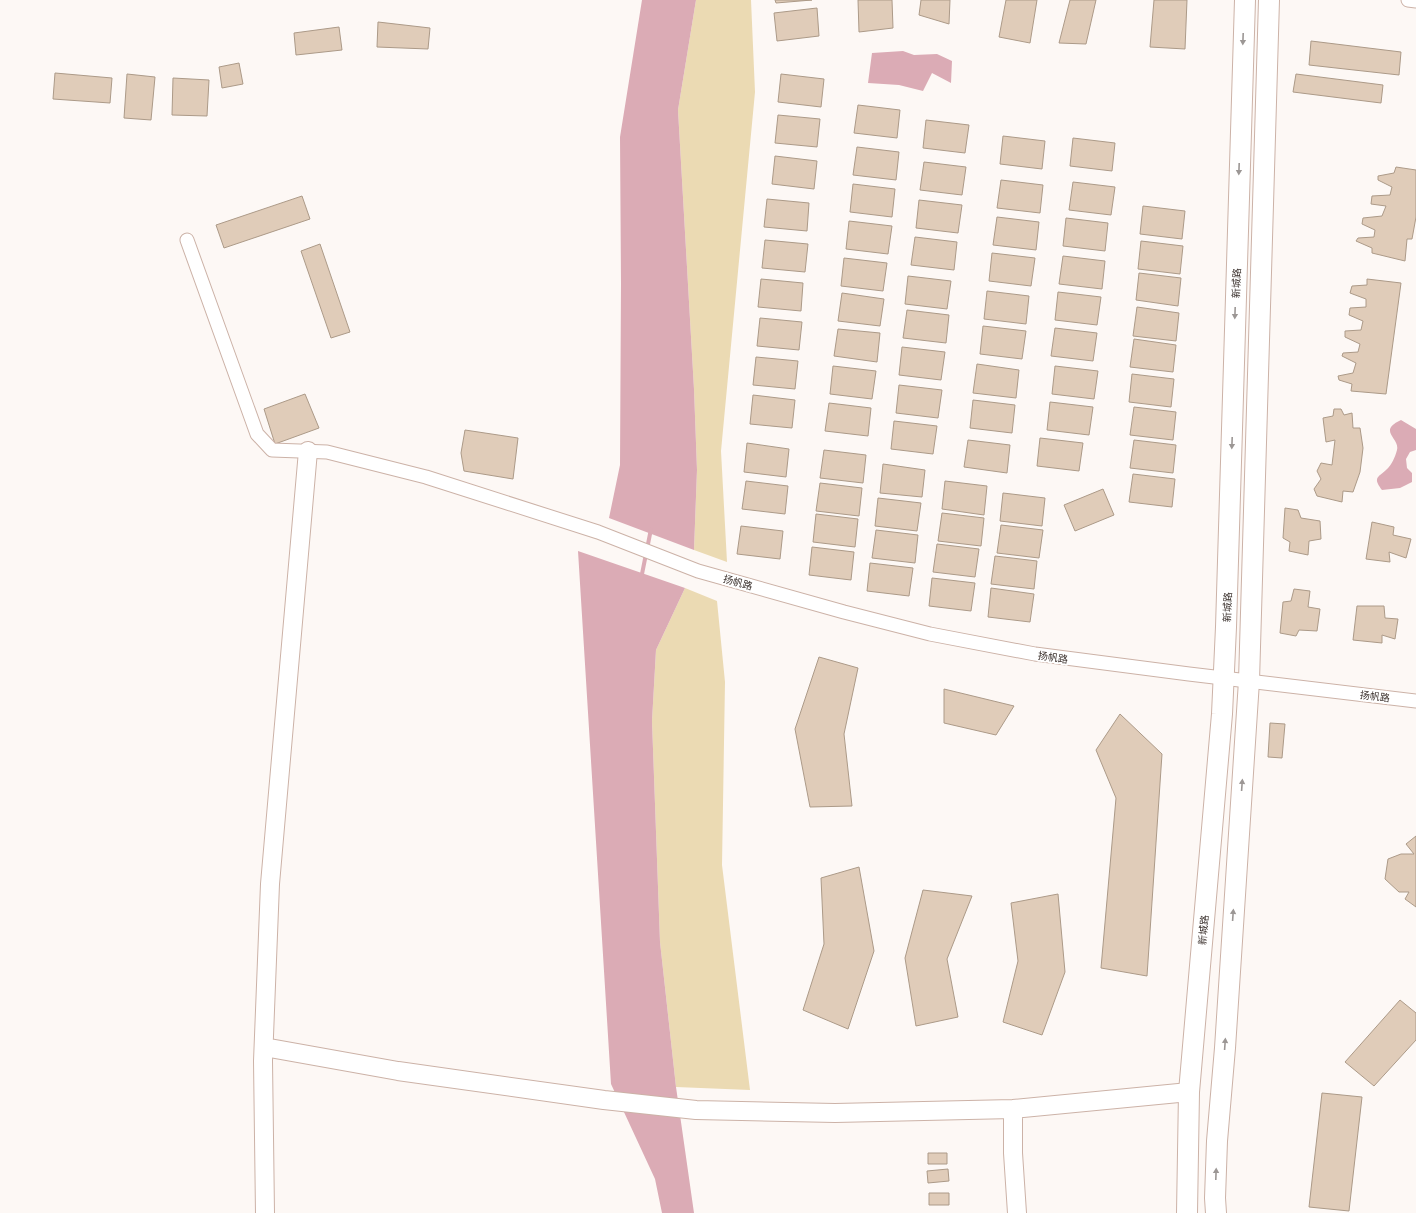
<svg xmlns="http://www.w3.org/2000/svg" width="1416" height="1213" viewBox="0 0 1416 1213" font-family="Overpass,'Noto Sans SC',sans-serif">
<style>
.green{fill:#ebdab3}
.water{fill:#dbabb5}
.lines{fill:none;stroke-linecap:round;stroke-linejoin:round}
.stream{stroke:#dbabb5;stroke-width:4}
.building{fill:#e0ccb9;stroke:#ac9a88}
.street-casing{stroke:#ccb2a7;stroke-width:15}
.secondary-casing{stroke:#ccb2a7;stroke-width:20}
.primary-casing{stroke:#ccb2a7;stroke-width:22}
.street{stroke:#fff;stroke-width:13}
.secondary{stroke:#fff;stroke-width:18}
.primary{stroke:#fff;stroke-width:20}
.oneway{fill:#9c9795}
.labels{text-anchor:middle;stroke-width:4;stroke-linejoin:round;paint-order:stroke}
.street-label{font-size:10px;fill:#392f2b;stroke:#fff}
</style>
<rect width="100%" height="100%" fill="#fdf8f5"/>
<path class="green" d="M696,0H751L755,92L721,451L727,562L694,550L697,470L694,389L678,110Z
M685,588L717,601L725,682L722,865L750,1090L676,1087L660,942L652,721L656,650Z"/>
<path class="water" d="M642,0H696L678,110L694,389L697,470L694,550L609,518L620,465L621,283L620,137Z
M903,51L914,55L937,54L952,61L951,83L932,73L923,91L899,85L868,83L872,53Z
M1401,420L1416,429V450L1410,452L1406,459L1407,468L1412,473V482L1400,488L1382,490C1373,478 1377,478 1386,470C1392,465 1395,457 1397,450C1400,438 1377,431 1401,420Z
M578,551L685,588L656,650L652,721L660,942L676,1087L694,1213H662L655,1179L611,1084Z"/>
<g class="lines">
<path class="stream" d="M641,579L651,529"/>
</g>
<path class="building" d="M775,0H812L776,3Z
M858,0H892L893,28L859,32Z
M921,0H950L949,24L919,15Z
M1006,0H1037L1030,43L999,37Z
M1070,0H1096L1086,44L1059,43Z
M1154,0H1187L1185,49L1150,47Z
M817,8L819,36L777,41L774,13Z
M378,22L430,28L428,49L377,47Z
M339,27L342,50L296,55L294,33Z
M1311,41L1401,52L1399,75L1309,65Z
M239,63L243,84L222,88L219,67Z
M55,73L112,78L110,103L53,99Z
M127,74L155,77L151,120L124,118Z
M781,74L824,79L821,107L778,102Z
M1296,74L1383,85L1381,103L1293,92Z
M173,78L209,80L207,116L172,115Z
M858,105L900,110L897,138L854,133Z
M778,115L820,119L817,147L775,143Z
M926,120L969,125L965,153L923,148Z
M1003,136L1045,141L1042,169L1000,164Z
M1073,138L1115,143L1112,171L1070,166Z
M857,147L899,152L896,180L853,175Z
M775,156L817,161L814,189L772,184Z
M924,162L966,167L962,195L920,190Z
M1396,167L1416,170V217L1412,239H1407L1405,261L1372,253V248L1356,241L1358,238L1374,237L1375,230L1362,224L1363,218L1382,216L1386,206L1371,204L1372,196L1390,195L1392,187L1378,180V176L1394,173Z
M1001,180L1043,185L1040,213L997,208Z
M1073,182L1115,187L1111,215L1069,210Z
M853,184L895,189L892,217L850,212Z
M302,196L310,219L224,248L216,225Z
M767,199L809,203L807,231L764,227Z
M919,200L962,205L958,233L916,228Z
M1143,206L1185,211L1182,239L1140,234Z
M997,217L1039,222L1036,250L993,245Z
M1066,218L1108,223L1105,251L1063,246Z
M849,221L892,226L888,254L846,249Z
M915,237L957,242L954,270L911,265Z
M765,240L808,244L805,272L762,268Z
M1141,241L1183,246L1180,274L1138,269Z
M320,244L350,332L331,338L301,251Z
M992,253L1035,258L1031,286L989,281Z
M1063,256L1105,261L1102,289L1059,284Z
M844,258L887,263L883,291L841,286Z
M1139,273L1181,278L1178,306L1136,300Z
M908,276L951,281L947,309L905,304Z
M761,279L803,283L801,311L758,307Z
M1367,279L1401,283L1386,394L1351,391L1352,384L1339,380L1338,376L1353,373L1356,363L1342,356L1343,353L1358,352L1360,344L1345,337V331L1361,330L1363,321L1349,315L1350,308L1366,307V299L1350,293L1352,286L1367,285Z
M987,291L1029,296L1026,324L984,319Z
M1058,292L1101,297L1097,325L1055,320Z
M842,293L884,299L880,326L838,321Z
M1137,307L1179,313L1176,341L1133,336Z
M907,310L949,315L946,343L903,338Z
M760,318L802,322L799,350L757,346Z
M983,326L1026,331L1022,359L980,354Z
M1055,328L1097,333L1093,361L1051,356Z
M838,329L880,333L877,362L834,356Z
M1134,339L1176,345L1173,372L1130,367Z
M902,347L945,352L941,380L899,375Z
M756,357L798,361L795,389L753,385Z
M977,364L1019,370L1016,398L973,393Z
M833,366L876,371L872,399L830,394Z
M1055,366L1098,371L1094,399L1052,394Z
M1132,374L1174,379L1171,407L1129,402Z
M899,385L942,390L938,418L896,413Z
M305,394L319,428L275,444L264,409Z
M753,395L795,400L792,428L750,424Z
M973,400L1015,405L1012,433L970,428Z
M1050,402L1093,407L1089,435L1047,430Z
M829,403L871,408L868,436L825,431Z
M1134,407L1176,412L1173,440L1130,435Z
M1334,409H1341L1344,415L1352,413L1353,428H1360L1363,448L1360,472L1353,492L1343,491L1342,502L1317,496L1314,489L1321,479L1317,471L1321,463L1332,465L1335,440L1326,442L1323,418L1333,416Z
M894,421L937,426L933,454L891,449Z
M465,430L518,438L513,479L464,471L461,453Z
M1040,438L1083,443L1079,471L1037,466Z
M968,440L1010,445L1007,473L964,467Z
M1134,440L1176,445L1173,473L1130,468Z
M747,443L789,449L786,477L744,472Z
M824,450L866,455L863,483L820,478Z
M883,464L925,470L922,497L880,493Z
M1133,474L1175,479L1172,507L1129,502Z
M746,481L788,486L785,514L742,509Z
M945,481L987,486L984,515L942,509Z
M820,483L862,488L859,516L816,511Z
M1103,489L1114,515L1075,531L1064,505Z
M1003,493L1045,498L1042,526L1000,521Z
M878,498L921,503L917,531L875,526Z
M1285,508L1298,510L1301,518L1320,521L1321,539L1309,541L1308,555L1289,551L1290,542L1283,538Z
M942,513L984,518L981,546L938,541Z
M816,514L858,519L855,547L813,542Z
M1372,522L1394,527L1393,535L1411,539L1406,558L1389,552L1390,562L1366,559Z
M1001,525L1043,530L1039,558L997,553Z
M741,526L783,531L780,559L737,554Z
M876,530L918,535L915,563L872,558Z
M937,544L979,549L975,577L933,572Z
M812,547L854,552L851,580L809,575Z
M995,556L1037,561L1034,589L991,584Z
M870,563L913,568L909,596L867,591Z
M932,578L975,583L971,611L929,606Z
M991,588L1034,594L1030,622L988,617Z
M1294,589L1310,591L1308,607L1320,609L1317,631L1299,630L1296,636L1280,633L1283,602L1291,601Z
M1357,606H1384L1385,618L1398,619L1395,639L1382,635V643L1353,640Z
M819,657L858,668L844,734L852,806L810,807L795,729Z
M944,689L1014,706L996,735L944,723Z
M1120,714L1162,754L1147,976L1101,968L1116,798L1096,750Z
M1270,723L1285,724L1282,758L1268,757Z
M1416,836V907L1405,899L1409,892H1399L1385,879L1388,859L1401,854H1414L1406,844Z
M859,867L874,951L848,1029L803,1010L824,944L821,878Z
M923,890L972,896L947,959L958,1017L916,1026L905,958Z
M1058,894L1065,972L1042,1035L1003,1022L1018,961L1011,903Z
M1400,1000L1416,1013V1040L1374,1086L1345,1062Z
M1322,1093L1362,1097L1349,1211L1309,1207Z
M928,1153H947V1164H928Z
M948,1169L949,1181L928,1183L927,1171Z
M929,1193H949V1205H929Z"/>
<g class="lines">
<defs>
<path id="street" d="M1408,0L1416,1
M187,240L257,434L272,450L327,452L426,477L598,532L698,571L844,612L930,634L1035,654L1189,674L1416,701"/>
<path id="secondary" d="M264,1047L398,1071L604,1100L696,1110L835,1113L1013,1109L1189,1092
M1013,1109V1153L1017,1213
M265,1213L263,1061L270,884L308,451"/>
<path id="primary" d="M1187,1213L1189,1092L1222,714L1226,627L1245,0
M1216,1213L1215,1198L1217,1141L1225,1048L1249,681L1269,0"/>
</defs>
<use href="#street" class="street-casing"/>
<use href="#secondary" class="secondary-casing"/>
<use href="#primary" class="primary-casing"/>
<use href="#street" class="street"/>
<use href="#secondary" class="secondary"/>
<use href="#primary" class="primary"/>
</g>
<defs><path id="oneway-solid" d="M-6-.8H1V-3.2L6.5 0L1 3.2V.8H-6Z"/></defs>
<g class="oneway">
<use href="#oneway-solid" transform="translate(1243 39) rotate(92)"/>
<use href="#oneway-solid" transform="translate(1239 169) rotate(92)"/>
<use href="#oneway-solid" transform="translate(1235 313) rotate(92)"/>
<use href="#oneway-solid" transform="translate(1232 443) rotate(92)"/>
<use href="#oneway-solid" transform="translate(1242 785) rotate(-86)"/>
<use href="#oneway-solid" transform="translate(1233 915) rotate(-86)"/>
<use href="#oneway-solid" transform="translate(1225 1044) rotate(-86)"/>
<use href="#oneway-solid" transform="translate(1216 1174) rotate(-88)"/>
</g>
<g class="labels">
<g class="street-label">
<text transform="translate(1236 283) rotate(-88)" y="4">新城路</text>
<text transform="translate(738 582) rotate(16)" y="4">扬帆路</text>
<text transform="translate(1227 607) rotate(-88)" y="4">新城路</text>
<text transform="translate(1053 657) rotate(8)" y="4">扬帆路</text>
<text transform="translate(1375 696) rotate(7)" y="4">扬帆路</text>
<text transform="translate(1203 930) rotate(-85)" y="4">新城路</text>
</g>
</g>
</svg>
